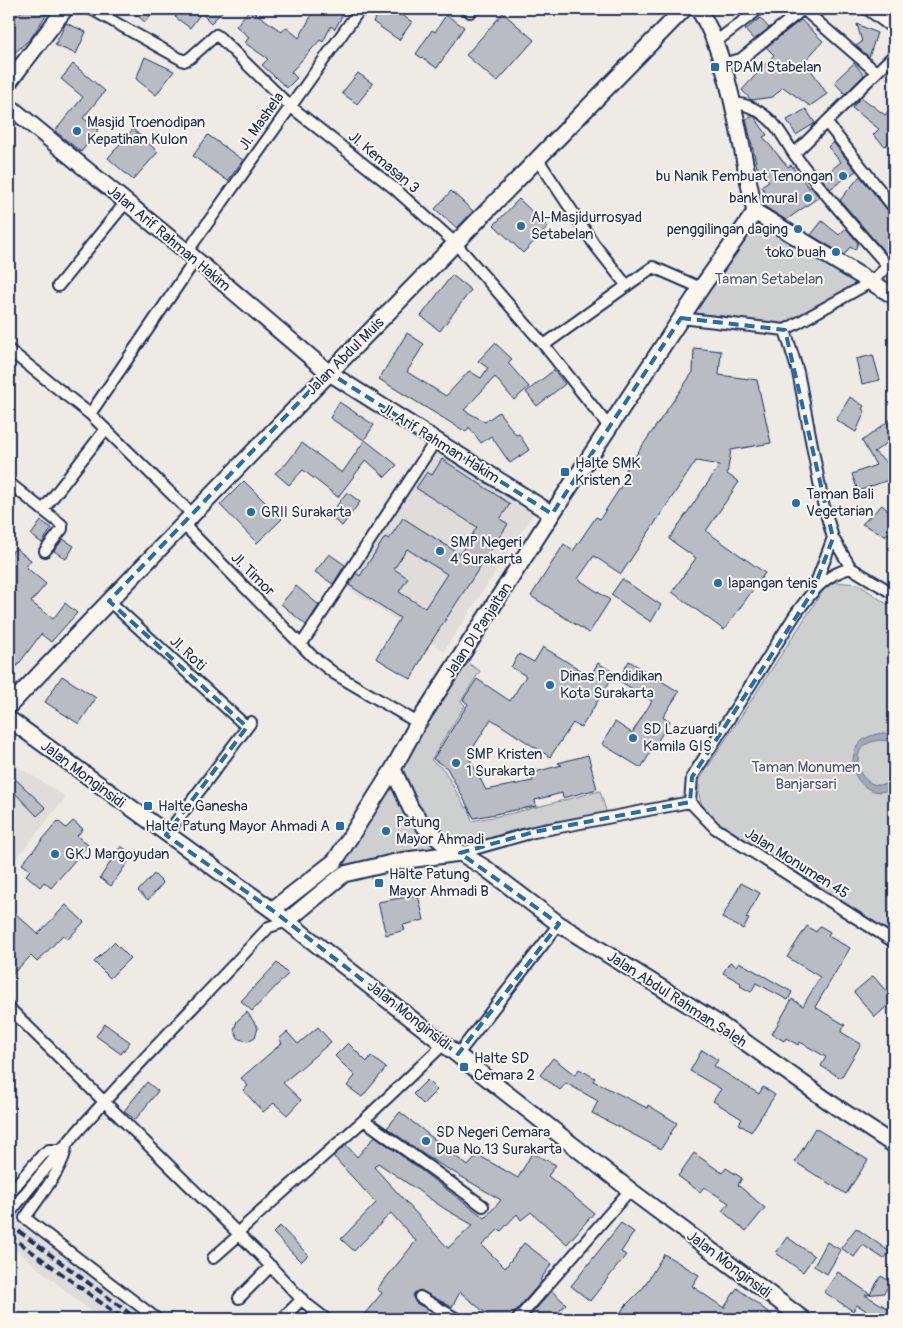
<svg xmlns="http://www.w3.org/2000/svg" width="903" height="1328" viewBox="0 0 903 1328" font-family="Pangolin,sans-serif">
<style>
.built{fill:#deddda}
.green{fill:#cecfcf;stroke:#747f96}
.water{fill:#a3a8b4;stroke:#6d7892}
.building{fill:#b9bcc3;stroke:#1b2f5e;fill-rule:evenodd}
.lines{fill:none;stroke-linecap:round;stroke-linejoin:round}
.street-casing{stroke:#1b2f5e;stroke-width:14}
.secondary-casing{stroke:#1b2f5e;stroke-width:19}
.street{stroke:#fbf7ec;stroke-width:10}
.secondary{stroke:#fbf7ec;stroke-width:15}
.rail{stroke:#1b2f5e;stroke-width:4;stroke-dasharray:8 4;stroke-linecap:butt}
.marked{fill:none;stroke:#1f6fb2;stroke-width:4;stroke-dasharray:10 6;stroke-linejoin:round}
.poi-dot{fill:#1f6fb2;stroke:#fbf7ec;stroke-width:2}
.labels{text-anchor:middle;stroke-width:4;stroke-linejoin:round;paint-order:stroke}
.poi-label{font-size:15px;fill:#1b2f5e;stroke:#fbf7ec;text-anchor:start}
.street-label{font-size:15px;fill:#1b2f5e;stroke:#fbf7ec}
.park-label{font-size:15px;fill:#48577a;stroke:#fbf7ec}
</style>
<rect width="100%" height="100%" fill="#eeebe4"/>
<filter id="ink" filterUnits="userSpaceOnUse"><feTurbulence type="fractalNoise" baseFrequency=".02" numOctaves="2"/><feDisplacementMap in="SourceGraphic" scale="10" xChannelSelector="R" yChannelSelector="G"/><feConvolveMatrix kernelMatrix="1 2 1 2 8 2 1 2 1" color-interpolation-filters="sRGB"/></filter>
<g filter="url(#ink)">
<path class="built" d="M437,451L533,514L444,651L347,588Z
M9,761L66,797L9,868Z
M9,1216L24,1228L150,1319H100L9,1244Z"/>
<path class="green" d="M756,220L860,282L786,327L725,316L690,313Z
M834,582L858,584L894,609V934L711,818C700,805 697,796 700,779L824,589Z
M463,660L480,671L461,701L465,705L431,760L444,770L465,807L469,808L472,821L513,813L600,791L607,814L544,823L507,832L461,849L436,829L417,807L398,768Z
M392,775L455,852L338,870L335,867Z"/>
<path class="water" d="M884,733L894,736V744C884,737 864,740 859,753C858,756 858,762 858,765L853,766C852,745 863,735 884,733Z
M859,770C867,786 879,788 894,781V788C877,797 860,789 854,771Z"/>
<path class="building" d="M24,9H50L31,38L9,58V23Z
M129,9H156L145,22Z
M180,9H225L211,23L201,13L190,28L175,17Z
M250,9L282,32L286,27L299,38L315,9H334L343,14L335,29L331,26L323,42L320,40L291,72L297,78L287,88L262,65L268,59L245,43L249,37L236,26Z
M382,9H393L412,22L399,40L373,22Z
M503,13L534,40L497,82L466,55Z
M446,15L464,27L437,68L416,54L432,30L435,32Z
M760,18L769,28L754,40L745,30Z
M801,20L823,41L805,61L827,94L810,106L783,87L773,97L751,100L742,90L774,55L766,47Z
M66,23L86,32L76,54L55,45Z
M857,24L877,33L869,57L856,46L862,42Z
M145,57L174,71L156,95L136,79Z
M854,63L864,75L845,94L834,82Z
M73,64L105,91L83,118L98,130L81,152L55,131L83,97L61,79Z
M358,73L373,84L357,104L342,93Z
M861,97L885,115L894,104V138L885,146L873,135L879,129L852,108Z
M806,109L815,123L796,135L787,120Z
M754,116L767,135L763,137L788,167L791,165L809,188L811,187L819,197L786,220L764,206L769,198L761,186L769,181L757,167L746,119Z
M133,129L158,152L133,180L108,158Z
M208,135L243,160L228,181L193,156Z
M833,142L856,171L830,189L821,178L841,162L828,147Z
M860,176L889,212L894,215V251L888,256L840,200Z
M451,191L473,211L457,228L435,209Z
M519,199L548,227L523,253L494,225Z
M822,221L839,235L846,228L858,243L855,250L850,247L844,255L811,235Z
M452,275L471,290L440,331L421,316Z
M407,333L424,344L407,372L446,396L469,371L481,378L488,368L478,361L495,343L512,359L508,363L529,387L514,400L495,377L464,410L485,422L499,412L516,435L519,434L529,450L510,463L491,436L481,443L469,427L466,432L379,379Z
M694,348L721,351L719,375L757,380L771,443L731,450L727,474L739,482L706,531L765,573L724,630L672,592L696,558L669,539L720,465L696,461L621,574L594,556L578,579L610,600L589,633L531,596L564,544L573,551L596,517L600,519L629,474L625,471L693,372Z
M873,355L880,380L862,384L856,359Z
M554,370L565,384L537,406L526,392Z
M850,397L864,406L862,409L865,411L856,432L836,420Z
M339,402L374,425L364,440L330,418Z
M894,417V438L874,452L894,468V478L858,491L852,474L876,465L862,441Z
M365,440L397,465L385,477L366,460L338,497L303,470L289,485L275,473L287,463L302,443L342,473Z
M442,459L510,504L500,519L508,524L429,645L411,679L376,658L400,618L349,585L356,573L360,576L385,537L389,539L403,518L460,554L477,527L416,488L427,472L432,475ZM407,549L447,574L425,608L399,592L408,578L394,569Z
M244,481L282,519L257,543L220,505Z
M347,492L360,502L342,526L329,516Z
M882,505L894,516V526L886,536L862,524Z
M41,521L52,528L42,543L31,535Z
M63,539L74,546L66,559L54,551Z
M15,548L31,560L26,567L46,584L31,602L53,619L65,603L77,613L51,642L41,634L9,677V557Z
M329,554L345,565L333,584L315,572Z
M622,579L661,605L651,622L611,595Z
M296,586L319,605L306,625L281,604Z
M543,647L590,676L598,663L615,673L581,728L573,723L550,757L491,719L468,756L486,790L533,781L531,773L562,765L558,763L588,755L597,789L563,798L562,793L535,800L536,806L474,818L447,768L433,759L468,704L463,700L477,679L510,701L526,676L511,667L519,654L534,662Z
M629,661L679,692L663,717L670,721L641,768L602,744L615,722L632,733L652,701L618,680Z
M62,676L96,698L79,724L45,702Z
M9,773L46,808L37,816L9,787Z
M58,821L66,828L73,821L83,829L77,836L88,845L51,888L44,882L40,887L26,875L30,870L22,864Z
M121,846L133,855L111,886L100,878Z
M154,874L163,883L148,900L138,891Z
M741,883L760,893L746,918L749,919L743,929L722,918Z
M418,895L424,920L403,925L405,930L386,935L378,902Z
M66,905L84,922L68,939L63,935L37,962L31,956L9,977V918L15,913L38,934Z
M807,926L816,932L820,926L830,932L828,936L850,948L815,1007L845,1025L841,1032L861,1044L841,1078L821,1066L826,1057L800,1042L798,1045L786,1038L784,1041L772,1034L792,999L803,1006L820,977L787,957Z
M114,942L130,958L110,978L94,962Z
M730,962L736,966L739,962L792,992L788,1000L756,983L751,992L740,986L741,983L723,973Z
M277,963L288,974L252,1011L241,1001Z
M873,976L894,1000L875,1017L854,992Z
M247,1012L258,1028L255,1037L248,1041L239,1039L234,1030L237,1021Z
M105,1024L130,1042L121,1054L96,1036Z
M318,1027L331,1042L283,1083L301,1100L287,1115L274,1103L263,1112L243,1090L248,1086L241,1078L282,1043L279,1039L287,1032L298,1044Z
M348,1043L367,1062L371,1056L386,1068L362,1097L347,1086L355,1076L335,1056Z
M702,1050L718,1060L714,1066L759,1094L763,1087L775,1095L751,1132L739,1124L742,1119L713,1101L721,1089L690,1071Z
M553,1058L575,1075L579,1069L595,1078L593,1081L647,1108L648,1105L677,1123L661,1149L592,1113L598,1101L566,1083L560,1090L540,1075Z
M427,1080L437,1090L423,1104L413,1094Z
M147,1082L158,1091L135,1120L124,1111Z
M400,1112L468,1166L478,1155L518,1178L532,1153L556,1165L548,1176L594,1213L567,1244L531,1212L521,1220L517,1214L501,1231L499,1229L482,1245L505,1268L524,1243L552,1264L540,1280L542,1281L513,1314L511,1319H484L488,1315L460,1292L452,1307L420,1290L414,1293L413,1297L416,1303L427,1309L422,1319H360L382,1293L377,1289L416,1241L391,1213L354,1251L341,1239L376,1203L333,1156L346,1145L357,1157L375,1136L485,1218L501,1200L426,1156L387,1128ZM378,1163L445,1209L473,1225L448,1248L374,1167Z
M815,1128L868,1160L846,1194L795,1162Z
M694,1153L722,1173L726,1168L742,1178L738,1185L765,1208L746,1231L722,1211L729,1203L704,1187L700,1192L678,1176Z
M621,1223L634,1232L621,1252L626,1255L590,1301L571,1286Z
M280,1226L308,1255L301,1262L273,1233Z
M856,1228L890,1252L884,1259L863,1245L854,1257L841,1248Z
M787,1237L814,1256L803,1272L776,1253Z
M827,1242L841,1250L827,1274L814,1266Z
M664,1254L699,1275L692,1286L724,1308L737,1288L777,1319H716L717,1317L713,1314L709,1319H616L625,1306L643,1288Z
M838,1272L870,1294L881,1276L891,1282L884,1293L865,1295L894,1312V1319H880L857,1305L853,1311L824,1292Z
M552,1291L566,1304L552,1319H527Z"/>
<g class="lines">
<defs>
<path id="street" d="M91,9L184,61L190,58L216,35L219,37L290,106L395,189L456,244L544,345L610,428
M803,9L876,72
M867,9L894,29
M470,12L472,9
M714,43L759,9
M721,64L741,59L803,9
M732,104C746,102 762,112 772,122C781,131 787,144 794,154C823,193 856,230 888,266
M826,122L894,208
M794,154L894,55
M537,158L594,244L627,286
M187,252L360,9
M58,286L126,202
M681,318L785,330L871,282L894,260
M785,330L798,372L823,503L833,538L851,568L894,594
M544,345L653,267L701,288
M9,350L90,414L192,514
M90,414L196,259
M9,483L62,525V529L45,551
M43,510L105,430
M183,524L312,656L335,674L418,723
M814,588L833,538
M109,601L247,727
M301,645L436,440
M690,802L692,777L795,615C811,593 823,575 851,568
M690,802L715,828L894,942
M166,835L251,722
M460,853L534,832L690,802
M9,1008L260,1255L304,1302L326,1319
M458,1054L559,924
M364,1120L483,1206
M66,1145C67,1164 36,1201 25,1218L157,1319
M9,1193L43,1154L49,1150H60
M9,1214C83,1118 170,1033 253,944L269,927L287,921
M237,1233L364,1120L445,1043
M213,1258L239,1235
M420,1297L457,1319
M239,1298L271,1266
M282,1319L302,1299
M518,1319L630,1190"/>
<path id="secondary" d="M698,9C730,54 742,157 755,212
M9,82L65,9
M9,106L187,252L328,372L552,514
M755,212L894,296
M9,706C232,472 458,240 684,9
M9,719L279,915L630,1190L803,1319
M393,769L411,809L425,827L441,841L485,868L559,924L721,1025L835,1106L894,1145
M272,910L335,861L393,769L418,723L552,514L701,288L755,212
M287,921L344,874L400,861L460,853"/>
</defs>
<use href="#street" class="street-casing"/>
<use href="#secondary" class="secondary-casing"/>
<use href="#street" class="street"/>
<use href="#secondary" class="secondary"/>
<path class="rail" d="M9,1224L137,1319
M9,1235L123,1319"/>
</g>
</g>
<path class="marked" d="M681,318L785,330L833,538L813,591L692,777L690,802L534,832L460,853L559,924L458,1054L272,910L166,835L247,727L109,601L328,372L552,514Z"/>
<g class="poi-dot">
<rect x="710" y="62" width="10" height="10" rx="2.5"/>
<circle cx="77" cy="131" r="5"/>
<circle cx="843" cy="176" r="5"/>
<circle cx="808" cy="198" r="5"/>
<circle cx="521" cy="226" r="5"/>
<circle cx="798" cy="229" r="5"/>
<circle cx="836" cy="252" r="5"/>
<rect x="560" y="467" width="10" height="10" rx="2.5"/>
<circle cx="796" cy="503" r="5"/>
<circle cx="251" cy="512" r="5"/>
<circle cx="440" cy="551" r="5"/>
<circle cx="718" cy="583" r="5"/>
<circle cx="550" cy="685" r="5"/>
<circle cx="633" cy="738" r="5"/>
<circle cx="456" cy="763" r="5"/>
<rect x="143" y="801" width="10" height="10" rx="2.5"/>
<rect x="335" y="821" width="10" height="10" rx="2.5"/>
<circle cx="386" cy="831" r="5"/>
<circle cx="55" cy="854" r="5"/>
<rect x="374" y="878" width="10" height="10" rx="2.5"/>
<rect x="459" y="1062" width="10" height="10" rx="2.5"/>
<circle cx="426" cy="1141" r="5"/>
</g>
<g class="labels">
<g class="poi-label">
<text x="725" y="72">PDAM Stabelan</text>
<text x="87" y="127">Masjid Troenodipan<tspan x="87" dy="17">Kepatihan Kulon</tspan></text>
<text x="833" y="181" text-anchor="end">bu Nanik Pembuat Tenongan</text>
<text x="798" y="203" text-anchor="end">bank mural</text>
<text x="531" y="222">Al-Masjidurrosyad<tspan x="531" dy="17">Setabelan</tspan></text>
<text x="788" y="234" text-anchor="end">penggilingan daging</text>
<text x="826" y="257" text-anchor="end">toko buah</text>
<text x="575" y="468">Halte SMK<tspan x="575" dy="17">Kristen 2</tspan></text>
<text x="806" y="499">Taman Bali<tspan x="806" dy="17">Vegetarian</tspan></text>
<text x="261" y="517">GRII Surakarta</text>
<text x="450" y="547">SMP Negeri<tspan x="450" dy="17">4 Surakarta</tspan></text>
<text x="728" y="588">lapangan tenis</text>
<text x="560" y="681">Dinas Pendidikan<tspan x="560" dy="17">Kota Surakarta</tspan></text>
<text x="643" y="734">SD Lazuardi<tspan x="643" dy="17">Kamila GIS</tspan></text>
<text x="466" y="759">SMP Kristen<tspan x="466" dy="17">1 Surakarta</tspan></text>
<text x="158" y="811">Halte Ganesha</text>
<text x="396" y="827">Patung<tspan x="396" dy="17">Mayor Ahmadi</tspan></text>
<text x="330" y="831" text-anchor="end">Halte Patung Mayor Ahmadi A</text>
<text x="65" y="859">GKJ Margoyudan</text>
<text x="389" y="879">Halte Patung<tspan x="389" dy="17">Mayor Ahmadi B</tspan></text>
<text x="474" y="1063">Halte SD<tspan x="474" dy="17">Cemara 2</tspan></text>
<text x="436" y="1137">SD Negeri Cemara<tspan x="436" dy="17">Dua No.13 Surakarta</tspan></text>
</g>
<g class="street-label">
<text transform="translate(261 121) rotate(-55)" y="5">Jl. Mashela</text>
<text transform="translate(384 162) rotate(40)" y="5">Jl. Kemasan 3</text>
<text transform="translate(169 238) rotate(40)" y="5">Jalan Arif Rahman Hakim</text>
<text transform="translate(345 356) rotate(-45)" y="5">Jalan Abdul Muis</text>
<text transform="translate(440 443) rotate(32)" y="5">Jl. Arif Rahman Hakim</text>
<text transform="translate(253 574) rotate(45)" y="5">Jl. Timor</text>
<text transform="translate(478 630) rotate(-57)" y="5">Jalan DI Panjaitan</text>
<text transform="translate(188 653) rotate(43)" y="5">Jl. Roti</text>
<text transform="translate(83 774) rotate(37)" y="5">Jalan Monginsidi</text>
<text transform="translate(797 863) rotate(32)" y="5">Jalan Monumen 45</text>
<text transform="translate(677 999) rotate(33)" y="5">Jalan Abdul Rahman Saleh</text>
<text transform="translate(409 1015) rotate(38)" y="5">Jalan Monginsidi</text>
<text transform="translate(729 1264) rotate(37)" y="5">Jalan Monginsidi</text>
</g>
<g class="park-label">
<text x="769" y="284">Taman Setabelan</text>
<text x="806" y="772">Taman Monumen<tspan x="806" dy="17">Banjarsari</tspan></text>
</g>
</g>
<rect width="903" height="1328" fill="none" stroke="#fbf7ec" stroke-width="30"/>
<rect x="15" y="15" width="873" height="1298" fill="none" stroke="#1b2f5e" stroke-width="2" filter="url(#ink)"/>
</svg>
